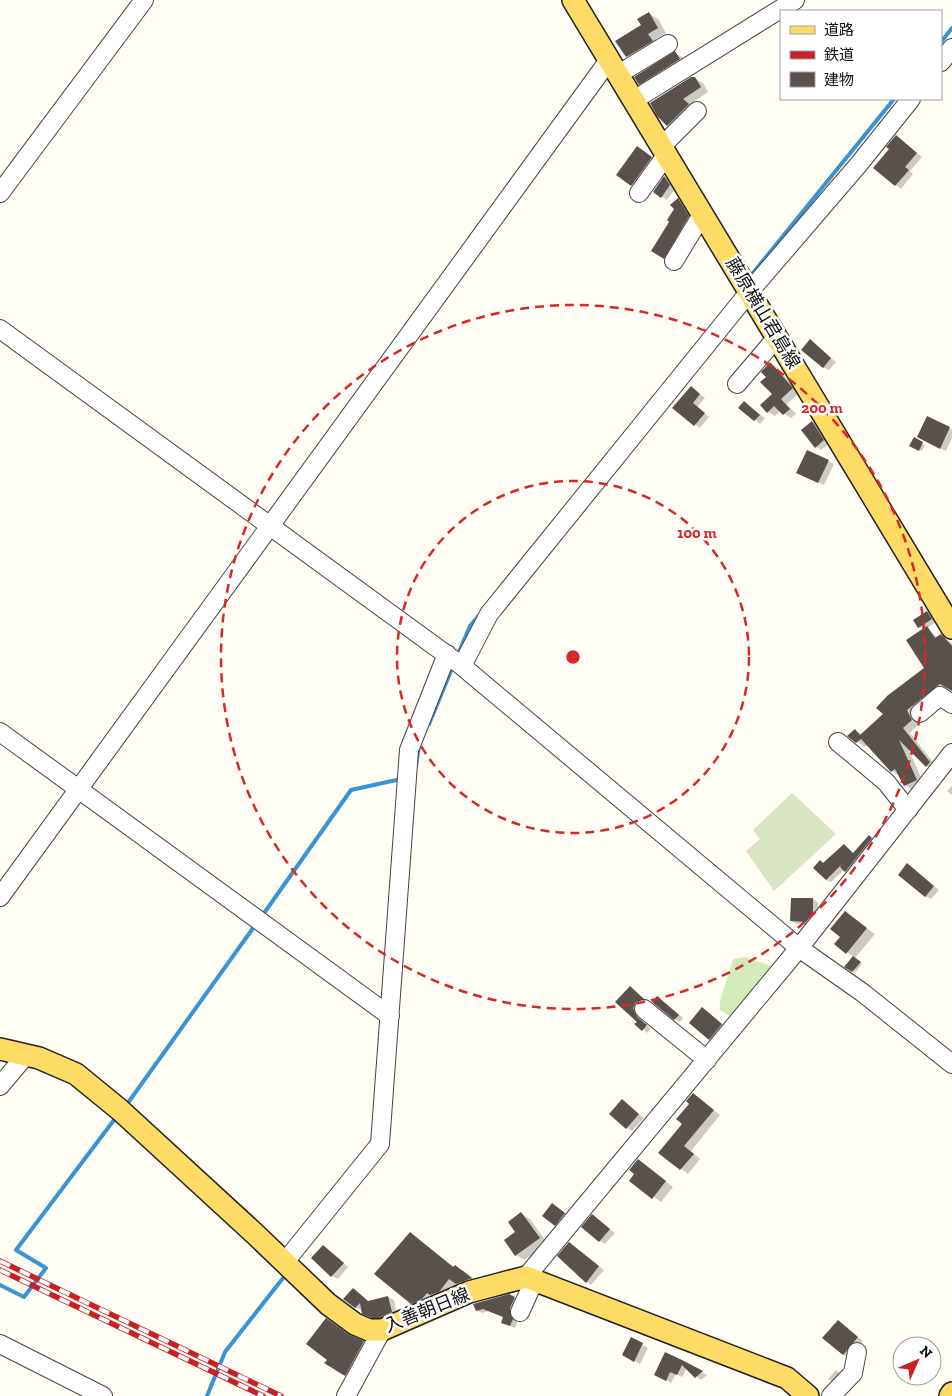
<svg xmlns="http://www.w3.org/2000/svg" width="952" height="1396" viewBox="0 0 952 1396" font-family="'Zilla Slab','Noto Sans JP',serif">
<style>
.green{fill:#d3ecba}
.cemetery{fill:#d8e4c2}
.shadow{fill:#0003}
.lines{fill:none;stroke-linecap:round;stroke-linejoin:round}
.stream{stroke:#3894d4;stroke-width:4}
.building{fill:#5a514c}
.minor-casing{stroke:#434343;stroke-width:20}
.major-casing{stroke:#212121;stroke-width:24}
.minor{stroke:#fff;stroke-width:18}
.major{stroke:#fedb64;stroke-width:21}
.rail-casing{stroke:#c92025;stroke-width:5.5}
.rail{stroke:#fff;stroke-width:4;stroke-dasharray:11;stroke-linecap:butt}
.ring{fill:none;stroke:#d62828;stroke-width:2.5;stroke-dasharray:9 6}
.labels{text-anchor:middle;stroke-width:5;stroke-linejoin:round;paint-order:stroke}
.street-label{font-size:18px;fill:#101010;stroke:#fff}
.centre{fill:#d62828;stroke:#fff;stroke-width:2.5}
.ring-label{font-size:15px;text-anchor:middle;font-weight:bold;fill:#d62828;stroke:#fff;stroke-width:5;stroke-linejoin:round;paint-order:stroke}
</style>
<rect width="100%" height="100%" fill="#fffdf4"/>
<path class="green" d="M745,957L777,968L732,1017L720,1010V1001L733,959Z"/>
<path class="cemetery" d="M792,793L836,834L774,891L746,851L760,839L753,830Z"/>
<path class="shadow" d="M649,14L658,19L666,33L656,39L661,46L635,61L627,56Z
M675,53L684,58L688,64L648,89L640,84Z
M694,78L703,83L708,92L690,104L696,110L676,129L668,125Z
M901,140L922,157L910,171L913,174L901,189L875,168Z
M646,153L660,163L640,190L631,185Z
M665,177L670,180L675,189L667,200L662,196Z
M678,200L687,205L697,222L673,263L664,258L671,221Z
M810,341L836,362L829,370L823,367Z
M770,363L777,367L799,393L787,404L796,414L791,418L780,411L775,416L768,412L774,394L767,377Z
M696,391L705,398L697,407L709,417L700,428L674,408Z
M744,403L765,418L760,424L740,408Z
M928,418L952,430V438L946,451L924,440Z
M812,422L818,425L829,444L821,450L816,447Z
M914,439L925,445L922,451L911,445Z
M828,461L834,464L824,485L804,476Z
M927,612L933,615L937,622L927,628L938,638L941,636L952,643V691L947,688L914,715L919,724L910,733L937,767L934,770L927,766L907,746L924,784L912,790L905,785L899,776L892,771L867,744L865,747L849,736L855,731L862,734L885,714L926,668L924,630L919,627Z
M952,786V795L947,791Z
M870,837L874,840L850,874L844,870L831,882L826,880L821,861L824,863L844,845L854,854Z
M907,865L939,890L931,899L925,896Z
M813,899L818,903V917L812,924H797L792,921Z
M845,913L875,934L855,958L862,964L855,973L846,966L854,957L836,944L841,937Z
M630,987L647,1002L638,1011L642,1021L651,1029L647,1033L617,1001Z
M663,1001L683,1018L680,1022L675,1019Z
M708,1012L727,1028L715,1042L710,1039Z
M693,1094L720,1115L691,1151L700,1159L688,1174L660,1152L683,1123Z
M622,1101L644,1118L632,1131L627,1128Z
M638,1160L673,1187L661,1202L631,1180L636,1174Z
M558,1208L570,1217L561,1228L555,1225Z
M521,1214L530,1219L548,1244L524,1260L516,1255L517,1232Z
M592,1215L615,1233L605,1244L600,1241Z
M410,1233L454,1267L464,1271L478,1283L465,1288L458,1284L447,1296L420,1308L411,1303Z
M569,1243L604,1270L591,1285L576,1274L577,1272Z
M323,1246L348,1267L338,1279L332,1276Z
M354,1289L369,1302L388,1297L394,1300L397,1315L378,1320L369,1316L362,1309L361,1310L355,1307Z
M509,1296L520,1301L514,1316L517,1323L515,1328L508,1325L504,1317L489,1311L482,1313L477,1310Z
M843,1325L863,1341L849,1358L843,1354Z
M631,1339L648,1348L640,1364L629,1358Z
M363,1342L370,1346L352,1379L326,1363Z
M666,1353L707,1375L701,1380L687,1368L682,1377L676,1374L671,1383L655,1374Z
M836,1370L841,1374L833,1382L828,1379Z"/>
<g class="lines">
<path class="stream" d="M941,42L952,28
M749,278L894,99
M457,657L470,626L481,613
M429,724L453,666
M416,766L419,746
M262,916L351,790L401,779
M125,1107L256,924
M0,1285L24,1297L46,1268L16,1250L117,1116
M207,1396L225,1352L287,1273"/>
</g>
<path class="building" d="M649,12L658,28L648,34L653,41L626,57L615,41L641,25L637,19Z
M675,51L680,59L639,85L634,77Z
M691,77H695L701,87L683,99L689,104L667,126L657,116L650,103Z
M896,135L917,153L905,167L909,170L895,186L873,168L889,149L886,147Z
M637,146L652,157L631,186L616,175Z
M664,176L670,185L661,198L653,192Z
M678,198L689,216L664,259L651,251L669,222L667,220L674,209L670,205Z
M810,339L831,358L823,368L801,350Z
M770,362L793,388L781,399L790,409L783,415L774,406L767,413L760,405L772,394L760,382L766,377L761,372Z
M691,386L700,394L693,403L705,413L694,426L672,408Z
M744,401L760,415L754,421L738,408Z
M927,416L950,427L940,449L917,437Z
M812,421L824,440L815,448L801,430Z
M914,437L923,442L919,451L909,446Z
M807,450L829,460L818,483L796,473Z
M927,611L932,619L918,628L913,620Z
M927,626L935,638L941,634L952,646V691L940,684L907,710L912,720L903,728L930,762L926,767L899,740L917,780L904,786L895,769L891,772L861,739L856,743L847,736L855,729L860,735L883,714L876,708L887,696L924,668L906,640Z
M869,835L872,838L845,872L840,867L842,864L826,880L813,868L820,860L823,863L844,844L853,853Z
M907,863L934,886L925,897L898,875Z
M791,898H813V913L806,922L790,921Z
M845,911L867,928L846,954L834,944L840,937L830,929Z
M853,956L861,962L852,972L844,967Z
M630,986L644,999L636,1002L633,1008L637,1017L647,1025L642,1031L634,1024L637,1022L615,1002Z
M657,996L679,1015L674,1020L652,1002Z
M702,1007L722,1024L709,1040L689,1023Z
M693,1093L714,1110L684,1146L694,1154L680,1170L658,1153L682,1124L676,1119L689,1104L686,1101Z
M622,1099L639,1114L626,1129L609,1114Z
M638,1159L666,1181L652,1199L629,1181L634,1174L629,1170Z
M552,1203L565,1213L555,1226L542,1216Z
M521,1212L540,1238L515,1256L504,1240L515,1232L508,1222Z
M592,1214L610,1229L599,1242L581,1227Z
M410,1232L453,1267L455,1265L472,1278L456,1284L449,1279L439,1292L430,1295L427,1293L422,1299L411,1304L374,1274Z
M569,1242L599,1266L586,1283L557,1256Z
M323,1245L344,1263L331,1277L311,1258Z
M353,1288L368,1301L388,1296L392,1312L379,1318H372L362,1314L360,1303L355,1308L343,1299Z
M509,1294L515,1297L510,1308V1314L513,1319L510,1326L501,1323L503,1317L483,1309L476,1311L473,1304Z
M326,1318L348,1334L364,1341L345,1376L324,1363L327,1360L306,1344Z
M838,1320L858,1337L843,1355L822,1338Z
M631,1337L643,1343L634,1362L622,1355Z
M665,1352L684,1361L703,1371L695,1378L682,1365L677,1375L670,1372L666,1381L654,1375Z"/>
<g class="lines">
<defs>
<path id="minor" d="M941,62L952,48
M617,75L668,44
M634,100L795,0
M662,146L697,111
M0,193L144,0
M639,193L667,154
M674,261L703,213
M0,329L462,666L799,948L863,993L952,1064
M737,384L777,337
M462,666L489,614L750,291L859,164L911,99
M920,713L940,696L952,704
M0,732L390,1016
M838,742L886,782L908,810
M0,897L609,60
M644,1009L707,1060
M0,1086L26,1055
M284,1263L380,1144L409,750L447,654
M526,1277L799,948L952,753
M520,1312L535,1279
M0,1344L103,1396
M346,1396L382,1330
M831,1396L853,1373L857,1352"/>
<path id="major" d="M573,0L952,628
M0,1049L39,1058L76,1074L120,1110L255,1234L328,1304L355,1324L369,1330H382L469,1292L526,1277L787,1378L808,1396
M950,1396L952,1393"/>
</defs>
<use href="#minor" class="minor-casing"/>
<use href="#major" class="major-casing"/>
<use href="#minor" class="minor"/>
<use href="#major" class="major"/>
<defs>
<path id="rail" d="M0,1261L281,1396
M0,1270L263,1396"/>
</defs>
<use href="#rail" class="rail-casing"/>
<use href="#rail" class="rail"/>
</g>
<g class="ring">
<circle cx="573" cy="657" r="176"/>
<circle cx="573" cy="657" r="352"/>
</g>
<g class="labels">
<g class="street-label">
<text transform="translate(763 313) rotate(59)" y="6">藤原横山君島線</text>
<text transform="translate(427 1310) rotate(-22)" y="6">入善朝日線</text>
</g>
</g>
<circle cx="573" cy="657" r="8" class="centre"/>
<g class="ring-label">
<text x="822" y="413">200 m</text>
<text x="697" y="538">100 m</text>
</g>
<rect x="780" y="10" width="162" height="90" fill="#ffffff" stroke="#9f9f9f"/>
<rect x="790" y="26" width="25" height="8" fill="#fedb64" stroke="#9f9f9f"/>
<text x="824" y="35" font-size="15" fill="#101010">道路</text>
<rect x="790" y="51" width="25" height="8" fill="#c92025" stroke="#9f9f9f"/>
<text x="824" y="60" font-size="15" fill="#101010">鉄道</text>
<rect x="790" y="72" width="25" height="15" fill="#5a514c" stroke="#9f9f9f"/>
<text x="824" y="85" font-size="15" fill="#101010">建物</text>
<g transform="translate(917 1361) rotate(45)"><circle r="24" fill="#ffffff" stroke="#9f9f9f"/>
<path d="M0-4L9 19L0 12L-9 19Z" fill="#c92025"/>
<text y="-8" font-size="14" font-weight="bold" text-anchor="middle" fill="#101010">N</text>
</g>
</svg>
